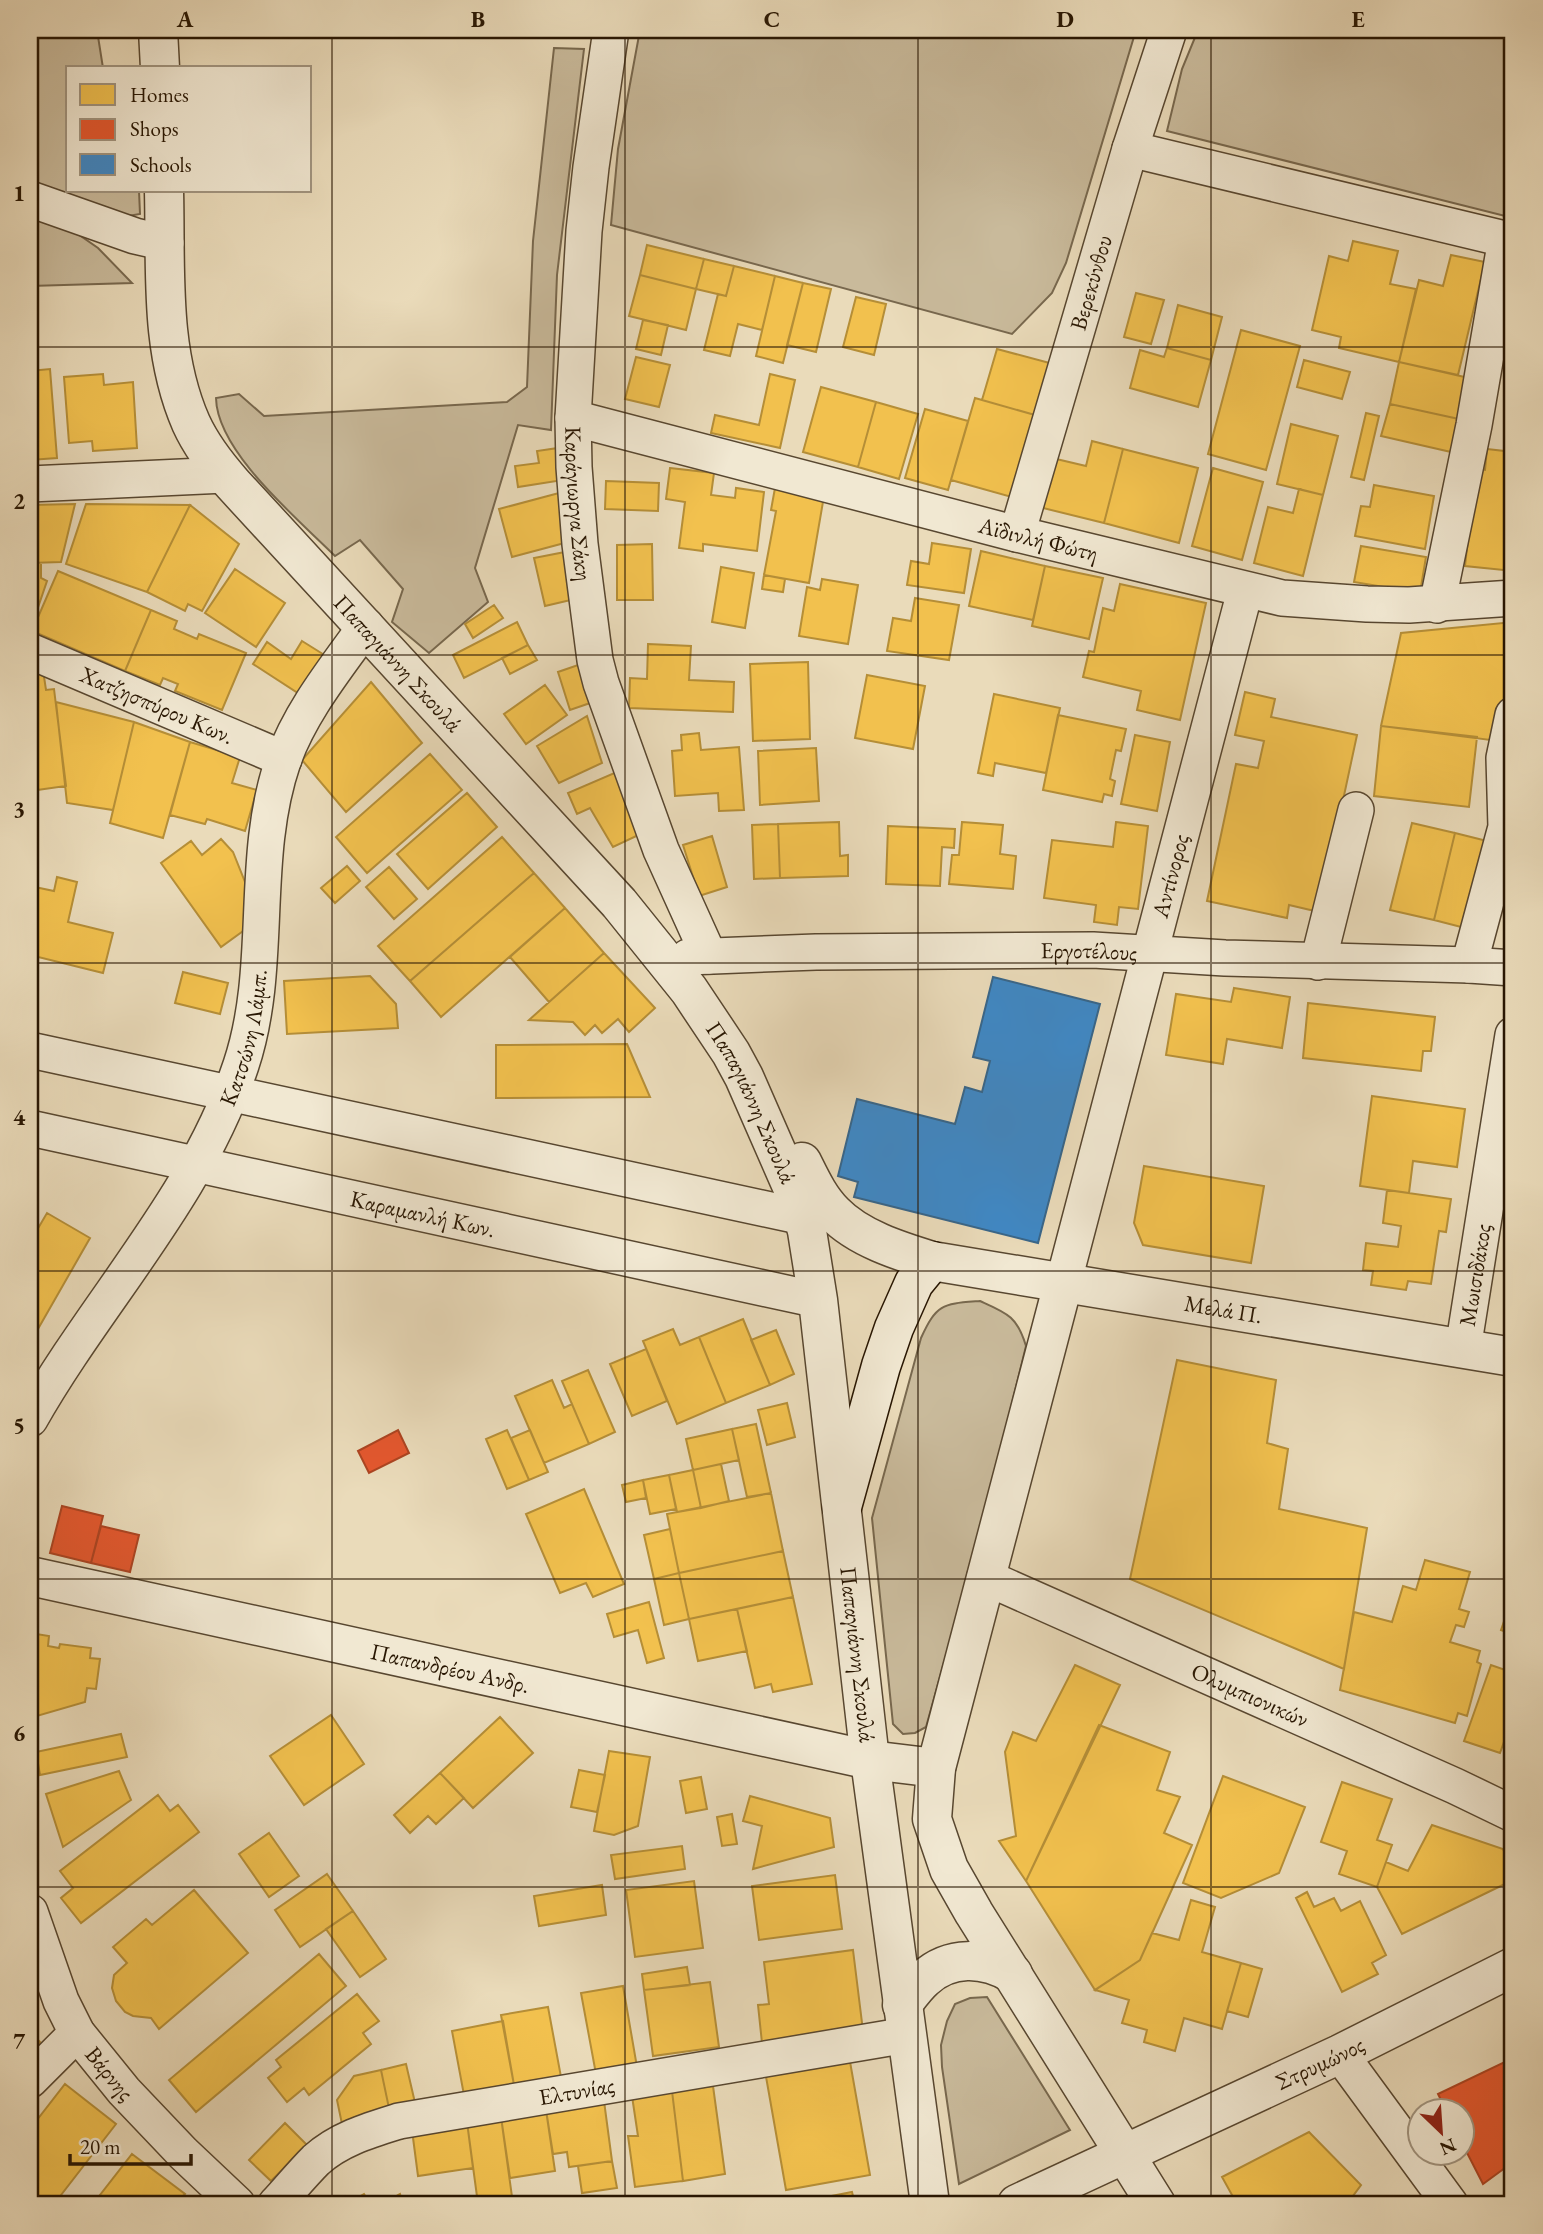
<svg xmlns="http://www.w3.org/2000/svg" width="1543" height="2234" viewBox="0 0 1543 2234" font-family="'EB Garamond',serif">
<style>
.green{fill:#c9ba9b;stroke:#78684e;stroke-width:2}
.homes{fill:#f2c14e;stroke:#b58e37;stroke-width:2}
.shops{fill:#e4572e;stroke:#ac4421;stroke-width:2}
.schools{fill:#3f88c5;stroke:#38668a;stroke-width:2}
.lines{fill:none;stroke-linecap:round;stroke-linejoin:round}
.minor-casing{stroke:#584730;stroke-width:38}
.tertiary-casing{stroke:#584730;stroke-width:41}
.secondary-casing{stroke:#281602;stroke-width:41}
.minor{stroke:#f1e8d2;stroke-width:35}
.tertiary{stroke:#f1e8d2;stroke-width:38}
.secondary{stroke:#f1e8d2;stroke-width:38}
.grid{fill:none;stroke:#281602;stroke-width:2;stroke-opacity:0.55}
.labels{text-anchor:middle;stroke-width:7;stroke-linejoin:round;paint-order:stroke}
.street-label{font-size:23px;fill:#281602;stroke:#f1e8d2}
.neatline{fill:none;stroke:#281602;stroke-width:2.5}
.grid-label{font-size:23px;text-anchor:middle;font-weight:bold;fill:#281602}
</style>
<rect width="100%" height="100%" fill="#eadbba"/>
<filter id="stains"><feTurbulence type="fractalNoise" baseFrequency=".00286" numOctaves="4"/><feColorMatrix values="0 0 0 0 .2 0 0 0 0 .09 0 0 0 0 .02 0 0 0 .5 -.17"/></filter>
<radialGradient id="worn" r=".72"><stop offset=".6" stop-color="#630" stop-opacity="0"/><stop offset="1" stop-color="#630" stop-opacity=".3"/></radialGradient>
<path class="green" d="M30,30H97L103,68H68V191H139L140,214L128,216L30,187Z
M640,30H1136L1066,263L1052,293L1012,334L611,225L618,149Z
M1198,30H1513V218L1167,131L1182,69Z
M554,48L584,49L557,275L551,430L518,425L475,568L488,602L429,653L392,622L403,589L360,540L335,556C298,519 217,452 216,398L239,394L264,416L507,402L527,387L533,241Z
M30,218L72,230L98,248L132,283L30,286Z
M980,1301C1007,1313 1017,1316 1026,1346L980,1534L926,1727L915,1733L903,1734L893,1724L872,1518L921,1338C937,1303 943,1304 980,1301Z
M987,1997L1070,2130L959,2184L942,2067L941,2045L947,2021L955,2004L970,1998Z"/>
<path class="homes" d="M1353,241L1398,251L1390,284L1416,289L1399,362L1339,348L1341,337L1312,330L1329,256L1348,261Z
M647,245L704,259L696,289L640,275Z
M1451,255L1485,262L1458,375L1399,362L1419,280L1443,286Z
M704,259L734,266L726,296L696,289Z
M734,266L775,276L762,330L738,324L730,356L704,350L718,294L726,296Z
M640,275L696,289L686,330L629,316Z
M775,276L803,283L783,363L756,356Z
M803,283L831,289L816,352L787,345Z
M1136,293L1164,300L1151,344L1124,337Z
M856,297L886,304L874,355L843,347Z
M1178,305L1222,317L1211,360L1167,348Z
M1505,312L1513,313V352L1499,350Z
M643,320L668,325L661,355L636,349Z
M1241,330L1300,346L1266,470L1208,454Z
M1167,348L1211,360L1198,407L1130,388L1140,350L1164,357Z
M997,349L1057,365L1042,417L982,400Z
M636,357L670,365L659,407L625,399Z
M1304,360L1350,372L1342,399L1297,387Z
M1399,362L1469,378L1459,419L1390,404Z
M50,369L57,458L30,460V371Z
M103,374L104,385L133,382L137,448L93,451L92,441L69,443L64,377Z
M770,374L795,380L780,448L711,433L715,415L759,425Z
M821,387L876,402L858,467L803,452Z
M975,398L1042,417L1019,499L951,480Z
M876,402L918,414L899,479L858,467Z
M1390,404L1459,419L1451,452L1381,436Z
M925,409L968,421L948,490L905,478Z
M1366,413L1379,416L1364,480L1351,477Z
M1291,424L1338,436L1323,495L1277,484Z
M1092,441L1123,449L1104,523L1039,507L1052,458L1086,466Z
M558,448L563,480L518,487L515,466L539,463L537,451Z
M1123,449L1198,468L1179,543L1104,523Z
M1487,449L1513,452V571L1465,566L1476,469L1485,470Z
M670,468L714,473L711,495L735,498L736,488L764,492L757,551L703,544V551L679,548L685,502L666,499Z
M1213,468L1263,482L1242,560L1192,546Z
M606,481L659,483L658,511L605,509Z
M1374,485L1434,496L1425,549L1355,536L1361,506L1370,507Z
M775,488L824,496L809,583L764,575L776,511L771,510Z
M1299,489L1323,495L1303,576L1254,563L1268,507L1293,513Z
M559,493L572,541L512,557L499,509Z
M75,504L61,562L30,563V505Z
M86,504L190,505L147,592L66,564Z
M190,505L239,544L202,611L188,604L185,611L147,592Z
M932,543L971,549L964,593L907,585L911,561L929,564Z
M652,544L653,600H617V545Z
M1361,546L1426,557L1420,593L1354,582Z
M981,551L1045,566L1033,620L969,606Z
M565,552L575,599L545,606L534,558Z
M30,563H41V578L47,581L32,625H30Z
M1045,566L1103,578L1089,639L1032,626Z
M721,567L754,573L745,628L712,622Z
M235,569L285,603L256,647L205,613Z
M58,571L151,610L125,671L32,631Z
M764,575L785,579L783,592L762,589Z
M822,579L858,585L848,644L799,636L807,587L820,590Z
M1120,584L1206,603L1180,720L1137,710L1141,691L1083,677L1089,651L1094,652L1103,608L1114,611Z
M915,598L959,605L949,660L887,651L893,618L911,621Z
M494,605L503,618L473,638L465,624Z
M151,610L177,621L174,629L197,639L199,634L246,653L222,710L175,691L178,684L163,678L160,685L125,671Z
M517,622L528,645L464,678L453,655Z
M1513,622V647L1498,741L1381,726L1401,633Z
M302,641L326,656L301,695L253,664L267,642L291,659Z
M648,644L691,646L689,680L734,682L733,712L629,708L630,678L647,679Z
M528,645L537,660L510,674L502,658Z
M808,662L810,739L753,741L750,664Z
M581,664L593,702L570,710L558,672Z
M43,670L46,690L54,689L66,786L30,791V672Z
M867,675L925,686L913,749L855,738Z
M371,682L422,743L346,812L302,760Z
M545,685L567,715L526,744L504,714Z
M1245,692L1275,699L1271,717L1357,735L1319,912L1289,905L1287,918L1207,901L1236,764L1258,768L1264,741L1235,735Z
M994,694L1060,708L1046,773L995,763L993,776L978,773Z
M56,702L134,722L113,810L67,803Z
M1058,715L1126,729L1121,751L1116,750L1110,779L1115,781L1112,796L1104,794L1102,802L1043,790Z
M587,716L602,763L559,783L537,746Z
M134,722L190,742L163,838L110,823Z
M1381,726L1477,737L1469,807L1374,796Z
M699,733L701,750L739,747L744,810L719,811L718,793L675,796L672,751L682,750L681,735Z
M1135,735L1170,742L1157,811L1121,804Z
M190,742L240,757L232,783L257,790L245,831L207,819L205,824L170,815Z
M816,748L819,801L760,805L758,751Z
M430,754L462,790L367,873L336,837Z
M619,771L645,832L613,847L590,808L577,814L568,793Z
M467,793L497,827L428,889L397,854Z
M839,822L840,856L848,855V876L780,878L778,824Z
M962,822L1003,825L1000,854L1016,856L1013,889L949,884L952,855H959Z
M1116,822L1148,826L1138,909L1119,907L1117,925L1094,922L1096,905L1044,898L1052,840L1113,847Z
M1412,823L1455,833L1434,920L1390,910Z
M778,824L780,878L754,879L752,825Z
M888,826L955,829L954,848L942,847L940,886L886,884Z
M1455,833L1491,842L1469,929L1434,920Z
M712,836L727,887L699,896L683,845Z
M502,837L534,873L410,981L378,946Z
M221,839L233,852L249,892L250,926L221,947L161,863L191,841L202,855Z
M347,866L360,881L335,903L321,888Z
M389,867L417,899L394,919L366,887Z
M534,873L565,908L441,1017L410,981Z
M57,877L77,882L68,922L113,933L103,973L30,955V886L54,891Z
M565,908L604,953L549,1002L510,957Z
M604,953L655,1008L629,1032L618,1019L602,1033L595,1025L585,1035L573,1022L529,1020Z
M183,972L228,983L220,1014L175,1003Z
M370,976L396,1004L398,1028L287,1034L284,981Z
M1234,988L1290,997L1282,1048L1227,1039L1223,1064L1166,1055L1176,994L1231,1002Z
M1308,1003L1435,1017L1431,1051H1423L1421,1071L1303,1058Z
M627,1044L650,1097L496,1098V1045Z
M1372,1096L1465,1109L1457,1167L1413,1161L1409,1193L1360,1186Z
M1144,1166L1264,1186L1251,1263L1143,1245L1134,1223Z
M1387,1190L1451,1199L1446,1232L1439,1231L1431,1284L1408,1281L1406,1290L1371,1285L1373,1271L1363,1270L1366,1243L1398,1247L1401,1226L1383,1223Z
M47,1213L90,1238L30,1343V1242Z
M743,1319L770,1385L726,1403L699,1337Z
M673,1329L680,1345L699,1337L726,1403L677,1424L643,1341Z
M776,1330L794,1374L770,1385L751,1340Z
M646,1349L667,1401L632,1416L610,1364Z
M1177,1360L1276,1380L1267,1443L1288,1449L1279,1509L1367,1528L1344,1669L1130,1579Z
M588,1370L615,1432L589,1444L562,1381Z
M552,1380L564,1408L572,1404L589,1444L544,1463L515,1396Z
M787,1403L795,1437L767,1445L758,1410Z
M756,1424L771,1493L747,1497L732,1429Z
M732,1429L739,1460L693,1470L686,1439Z
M507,1430L529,1480L507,1489L486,1439Z
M530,1430L548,1472L529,1480L511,1438Z
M721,1464L729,1501L701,1508L693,1470Z
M693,1470L701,1508L677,1512L669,1475Z
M669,1475L676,1509L650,1514L643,1480Z
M643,1480L646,1498L626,1502L622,1485Z
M584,1489L624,1584L593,1597L586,1583L560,1593L526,1514Z
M771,1493L783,1551L679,1573L667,1514Z
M670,1529L679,1573L654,1579L644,1535Z
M783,1551L793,1597L689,1619L679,1573Z
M1425,1560L1470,1572L1459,1609L1469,1612L1464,1627L1456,1625L1450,1642L1480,1651L1477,1662L1481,1664L1467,1716L1458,1713L1455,1723L1340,1690L1354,1612L1392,1622L1403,1586L1416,1590Z
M679,1573L689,1619L664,1625L654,1579Z
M1513,1595V1634L1501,1630Z
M793,1597L812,1684L773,1692L771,1684L755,1688L737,1609Z
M649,1602L664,1658L647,1663L638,1630L614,1637L607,1614Z
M737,1609L747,1651L698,1661L689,1619Z
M30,1633L49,1636L48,1646L59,1648L60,1644L91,1648L90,1658L100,1659L96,1689L87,1688L85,1702L30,1718Z
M1513,1655V1742L1505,1739L1500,1753L1464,1741L1491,1665L1508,1671Z
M1075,1665L1120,1685L1026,1881L999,1841L1016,1836L1005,1752L1013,1732L1036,1741Z
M331,1715L364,1764L304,1805L270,1756Z
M500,1717L533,1753L473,1808L440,1773Z
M1099,1725L1170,1752L1157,1790L1180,1797L1164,1833L1192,1845L1140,1960L1095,1990L1026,1881Z
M121,1734L127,1757L40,1775L36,1752Z
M609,1751L650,1757L638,1826L614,1835L594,1831Z
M579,1770L605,1775L597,1812L571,1807Z
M119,1771L131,1800L63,1847L46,1794Z
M440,1773L464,1798L436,1824L428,1816L410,1833L394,1815Z
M1223,1776L1305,1807L1279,1873L1221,1898L1183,1883Z
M701,1777L707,1809L686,1813L680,1781Z
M1342,1782L1392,1799L1377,1840L1392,1845L1377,1887L1339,1874L1347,1851L1321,1842Z
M158,1795L170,1811L178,1805L199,1832L81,1923L61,1898L73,1888L60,1871Z
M750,1796L830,1818L834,1847L753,1869L762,1826L743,1821Z
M732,1814L737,1844L722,1846L717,1817Z
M1432,1825L1503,1849L1513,1869V1880L1402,1934L1377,1887L1386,1862L1408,1871Z
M269,1833L299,1876L269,1897L239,1854Z
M682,1846L685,1869L615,1879L611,1855Z
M327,1874L353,1911L300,1947L275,1910Z
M835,1875L842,1929L759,1940L752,1886Z
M694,1881L703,1948L635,1957L626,1890Z
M602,1885L606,1915L539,1926L534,1896Z
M194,1890L248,1953L159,2029L151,2018L133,2016L125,2012L116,2001L112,1988L114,1975L127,1963L113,1947L146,1919L152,1925Z
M1307,1892L1314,1907L1334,1898L1341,1911L1360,1901L1386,1955L1372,1963L1378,1974L1342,1992L1296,1898Z
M1191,1900L1215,1907L1202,1952L1241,1963L1222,2029L1184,2018L1175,2051L1144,2042L1147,2030L1122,2023L1129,2000L1095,1990L1140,1960L1152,1933L1179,1940Z
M353,1911L386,1959L360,1977L326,1929Z
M853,1950L863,2031L762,2043L758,2005L769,2004L764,1962Z
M319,1954L346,1986L196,2112L169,2080Z
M1241,1963L1262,1969L1248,2017L1227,2011Z
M687,1967L690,1985L644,1990L642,1974Z
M710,1982L719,2047L653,2056L644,1990Z
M623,1986L637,2067L596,2074L581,1993Z
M357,1994L379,2021L363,2033L371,2044L309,2095L304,2088L287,2102L268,2078L281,2067L276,2060Z
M548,2007L561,2077L514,2085L501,2015Z
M503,2021L514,2085L464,2095L452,2031Z
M30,2032L40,2042L30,2052Z
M849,2056L870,2175L786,2190L765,2071Z
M406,2064L416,2107L390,2113L381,2070Z
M381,2070L390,2113L342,2124L337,2100L354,2076Z
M65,2084L116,2124L54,2204H30V2129Z
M713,2086L725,2174L683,2181L672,2091Z
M672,2091L683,2181L635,2187L628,2136H638L632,2096Z
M604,2101L612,2161L569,2167L567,2152L553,2154L546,2110Z
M546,2110L555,2171L510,2178L501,2117Z
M501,2117L513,2204H478L467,2122Z
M467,2122L473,2168L418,2176L412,2130Z
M285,2123L307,2145L271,2181L249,2160Z
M1309,2132L1361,2185L1347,2204H1237L1222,2177Z
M132,2154L185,2194L176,2204H93Z
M612,2161L617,2188L582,2193L578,2166Z
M852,2192L855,2204H822L821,2198Z
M364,2194L370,2204H346Z
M400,2194L403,2204H382Z
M801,2198L802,2204H780L779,2201Z"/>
<path class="shops" d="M398,1430L409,1453L369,1473L358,1451Z
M62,1506L103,1516L91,1563L50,1553Z
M101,1526L139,1535L130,1572L91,1563Z
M1513,2058V2162L1483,2184L1462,2143V2112H1447L1438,2094Z"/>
<path class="schools" d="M993,977L1100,1004L1038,1243L854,1197L858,1182L838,1176L857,1099L955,1124L965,1087L982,1092L990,1061L973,1057Z"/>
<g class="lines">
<defs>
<g id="minor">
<path id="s1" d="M611,30L591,167L584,231L573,418L574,467L580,544L595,660L601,683L661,850L709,956"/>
<path d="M1130,149L1513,241"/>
<path d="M30,199L135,236L166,243"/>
<path id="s2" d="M573,418L1017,534L1282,598L1367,604L1409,605L1513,598"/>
<path d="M30,484L225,475"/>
<path id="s3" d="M1017,534L1130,149L1169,30"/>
<path d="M1437,605L1474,425L1506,239"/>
<path id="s4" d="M30,651L284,759"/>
<path id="s5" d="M688,957L816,952L1093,950L1225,958L1469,965L1513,968"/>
<path d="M1318,962L1356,810"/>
<path d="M1469,965L1506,827L1504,758L1513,715"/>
<path d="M30,1050L803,1217"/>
<path id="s6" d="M30,1128L818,1300"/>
<path id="s7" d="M1063,1284L1245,591"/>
<path id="s8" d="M1463,1349L1513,1035"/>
<path id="s9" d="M30,1419C98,1299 197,1198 241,1065C274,966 249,860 283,761C300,712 336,668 366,626"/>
<path id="s10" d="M985,1577L1455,1786L1513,1814"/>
<path id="s11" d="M30,1912L61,2001L77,2033L124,2091L183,2153L237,2204"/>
<path d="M1340,2054L1450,2204"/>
<path d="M30,2080L77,2033"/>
<path id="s12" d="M276,2204C289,2190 302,2174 316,2160C339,2139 370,2130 399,2121L907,2035"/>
</g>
<g id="tertiary">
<path d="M158,30L160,68"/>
<path id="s13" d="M164,191C166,268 159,350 191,423C201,445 217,466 233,484L619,903L689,990L731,1053L744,1077L800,1205L807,1231L818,1300L870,1760L930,2204"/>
<path id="s14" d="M802,1162C811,1180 819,1198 834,1213C858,1238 899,1251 932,1261L1513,1357"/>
<path d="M1063,1284L936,1768L932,1819L949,1869L974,1913L1156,2204"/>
<path id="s15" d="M30,1576L870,1760L936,1768"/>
<path d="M902,2005C909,1996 916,1986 924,1979C950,1955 984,1957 1013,1974"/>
<path id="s16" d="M1017,2204L1340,2054L1513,1967"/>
</g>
<path id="secondary" d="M842,1507L881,1366L894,1328L914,1283L932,1261"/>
</defs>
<use href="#minor" class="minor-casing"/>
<use href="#tertiary" class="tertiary-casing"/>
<use href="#secondary" class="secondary-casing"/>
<use href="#minor" class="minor"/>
<use href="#tertiary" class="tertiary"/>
<use href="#secondary" class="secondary"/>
</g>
<path class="grid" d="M332,30V2204M625,30V2204M918,30V2204M1211,30V2204M30,347H1513M30,655H1513M30,963H1513M30,1271H1513M30,1579H1513M30,1887H1513"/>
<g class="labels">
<g class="street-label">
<text dy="8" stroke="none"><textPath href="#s3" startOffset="262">Βερεκύνθου</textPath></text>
<text dy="8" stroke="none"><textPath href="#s1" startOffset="476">Καράγιωργα Σάκη</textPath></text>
<text dy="8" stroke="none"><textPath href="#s2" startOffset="481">Αϊδινλή Φώτη</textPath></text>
<text dy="8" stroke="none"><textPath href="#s13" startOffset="553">Παπαγιάννη Σκουλά</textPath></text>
<text dy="8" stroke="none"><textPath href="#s4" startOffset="138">Χατζησπύρου Κων.</textPath></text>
<text dy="8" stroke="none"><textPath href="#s7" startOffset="422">Αντίνορος</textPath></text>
<text dy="8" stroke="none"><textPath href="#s5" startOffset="401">Εργοτέλους</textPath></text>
<text dy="8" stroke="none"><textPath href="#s9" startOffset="441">Κατσώνη Λάμπ.</textPath></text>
<text dy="8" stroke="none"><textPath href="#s13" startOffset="1120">Παπαγιάννη Σκουλά</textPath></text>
<text dy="8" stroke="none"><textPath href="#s6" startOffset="402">Καραμανλή Κων.</textPath></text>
<text dy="8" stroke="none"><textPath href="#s8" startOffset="75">Μωισιδάκος</textPath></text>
<text dy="8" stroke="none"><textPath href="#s14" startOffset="466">Μελά Π.</textPath></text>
<text dy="8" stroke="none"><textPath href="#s13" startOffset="1687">Παπαγιάννη Σκουλά</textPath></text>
<text dy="8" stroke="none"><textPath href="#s15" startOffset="430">Παπανδρέου Ανδρ.</textPath></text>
<text dy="8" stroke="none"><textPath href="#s10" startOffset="290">Ολυμπιονικών</textPath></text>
<text dy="8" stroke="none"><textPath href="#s16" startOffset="334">Στρυμώνος</textPath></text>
<text dy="8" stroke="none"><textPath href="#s11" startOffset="182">Βάρνης</textPath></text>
<text dy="8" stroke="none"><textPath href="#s12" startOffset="332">Ελτυνίας</textPath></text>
</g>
</g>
<rect width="1543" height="2234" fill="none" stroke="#eadbba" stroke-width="77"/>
<rect x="66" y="66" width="245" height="126" fill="#f1e8d2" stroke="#a1947f" stroke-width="2"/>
<rect x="80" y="84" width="35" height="21" fill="#f2c14e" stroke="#a1947f" stroke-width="2"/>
<text x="130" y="102" font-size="21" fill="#281602">Homes</text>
<rect x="80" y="119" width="35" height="21" fill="#e4572e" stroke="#a1947f" stroke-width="2"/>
<text x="130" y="136" font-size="21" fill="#281602">Shops</text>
<rect x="80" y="154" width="35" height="21" fill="#3f88c5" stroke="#a1947f" stroke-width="2"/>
<text x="130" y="172" font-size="21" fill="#281602">Schools</text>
<g transform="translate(1441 2132) rotate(155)"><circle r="33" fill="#f1e8d2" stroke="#a1947f" stroke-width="2"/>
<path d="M0-5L12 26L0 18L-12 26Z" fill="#8f2418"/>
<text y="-10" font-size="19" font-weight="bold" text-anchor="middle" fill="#281602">N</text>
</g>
<path d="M70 2154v10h121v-10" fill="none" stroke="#281602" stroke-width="3.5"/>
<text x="80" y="2154" font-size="21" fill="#281602" stroke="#f1e8d2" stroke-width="5" paint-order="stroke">20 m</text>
<rect x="38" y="38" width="1466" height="2158" class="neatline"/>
<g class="grid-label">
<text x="185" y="27">A</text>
<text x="478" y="27">B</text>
<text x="772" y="27">C</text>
<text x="1065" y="27">D</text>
<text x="1358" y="27">E</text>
<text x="19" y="201">1</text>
<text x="19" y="509">2</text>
<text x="19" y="817">3</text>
<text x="19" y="1125">4</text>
<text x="19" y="1433">5</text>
<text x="19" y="1741">6</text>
<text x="19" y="2049">7</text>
</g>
<rect width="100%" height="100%" filter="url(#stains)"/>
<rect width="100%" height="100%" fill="url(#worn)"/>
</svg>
